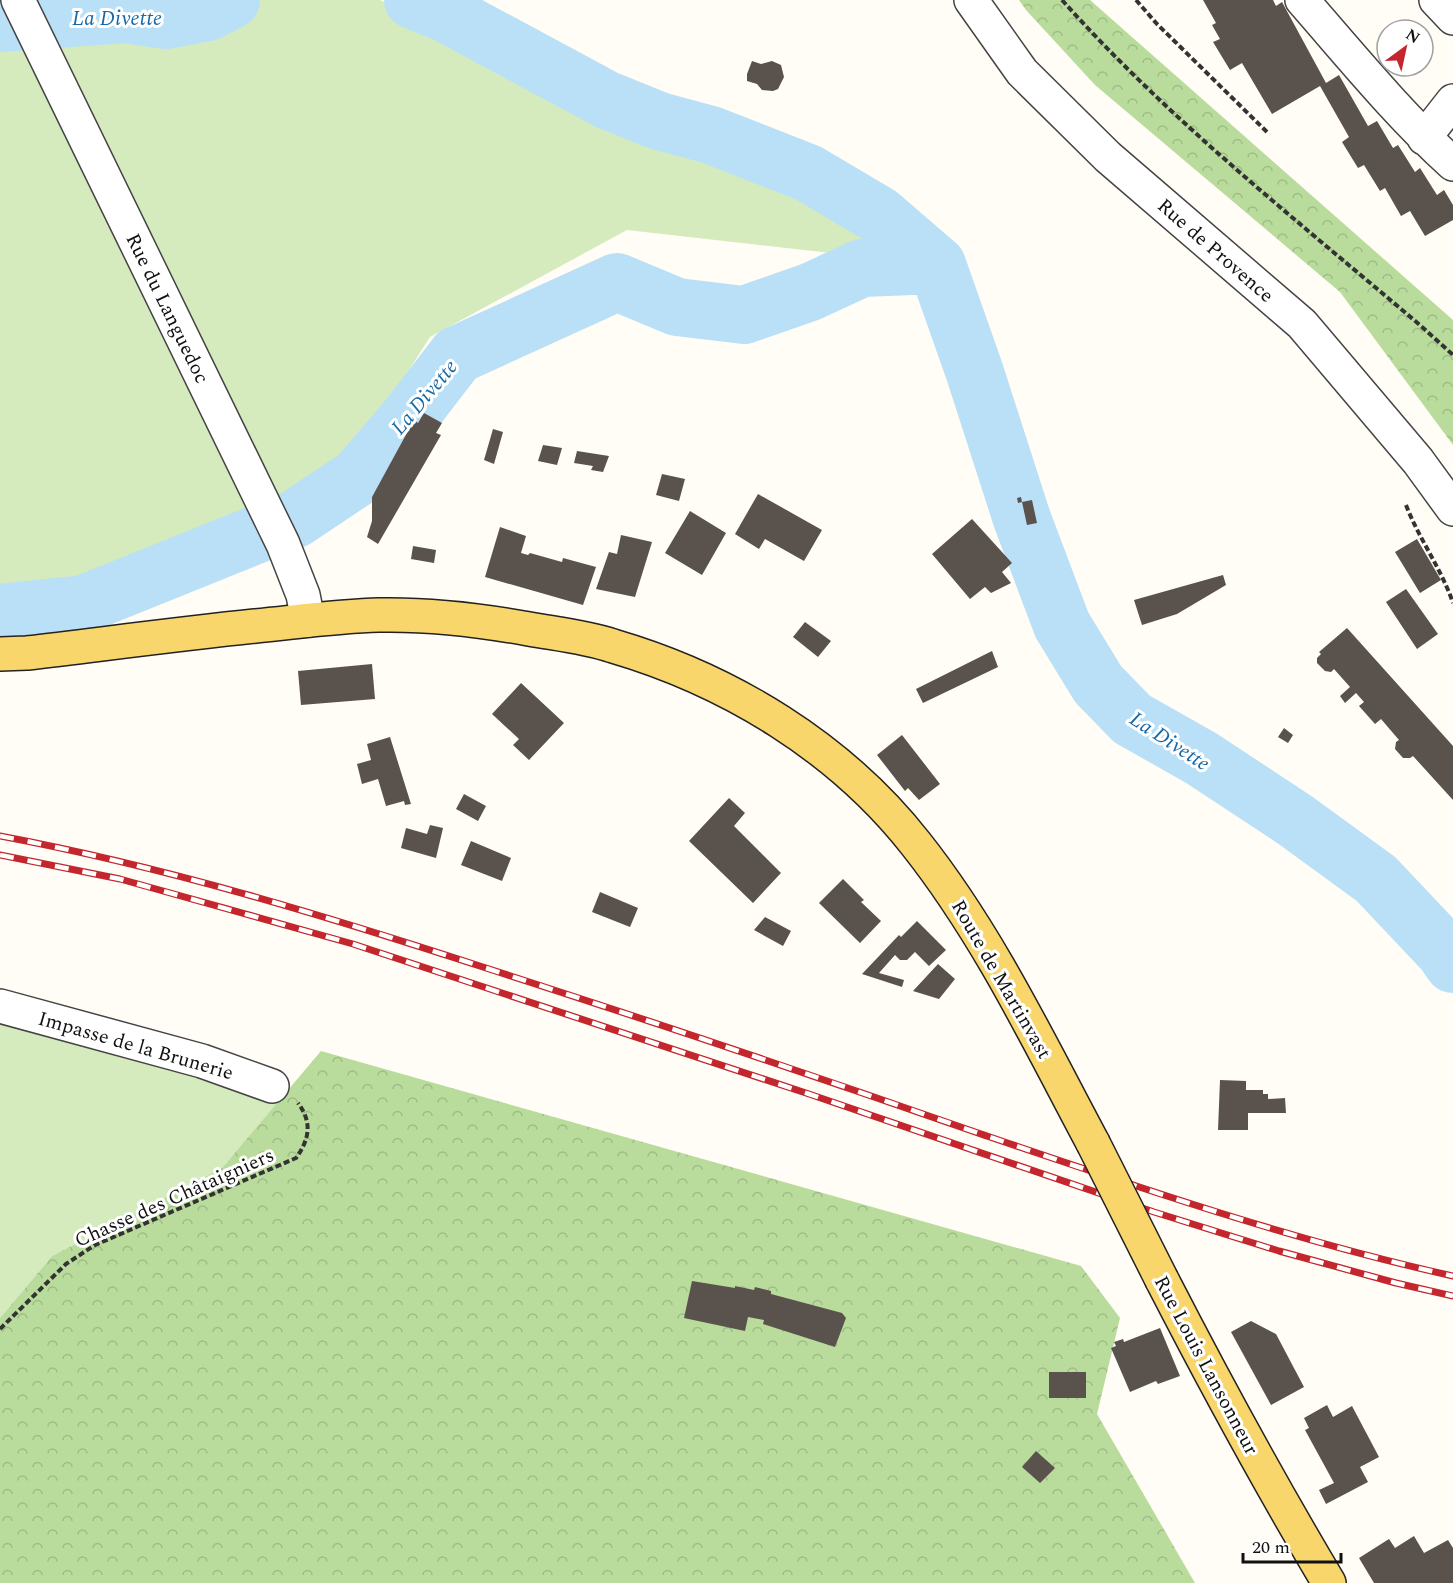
<svg xmlns="http://www.w3.org/2000/svg" width="1453" height="1583" viewBox="0 0 1453 1583" font-family="Spectral,serif">
<style>
.grass{fill:#d5ebbd}
.forest{fill:url(#forest-crowns)}
.lines{fill:none;stroke-linecap:round;stroke-linejoin:round}
.river{stroke:#b9e0f7;stroke-width:58}
.building{fill:#5a524d}
.minor-casing{stroke:#444;stroke-width:36}
.major-casing{stroke:#222;stroke-width:36}
.path{stroke:#333;stroke-width:4;stroke-dasharray:6 3;stroke-linecap:butt}
.minor{stroke:#fff;stroke-width:33}
.major{stroke:#f9d66b;stroke-width:33}
.rail-casing{stroke:#c4262e;stroke-width:7}
.rail{stroke:#fff;stroke-width:4.5;stroke-dasharray:14;stroke-linecap:butt}
.major-bridge-casing{stroke:#222;stroke-width:36;stroke-linecap:butt}
.major-bridge{stroke:#f9d66b;stroke-width:33}
.labels{text-anchor:middle;stroke-width:6;stroke-linejoin:round;paint-order:stroke}
.street-label{font-size:20px;fill:#111;stroke:#fff}
.water-label{font-size:21px;font-style:italic;fill:#1768a6;stroke:#fff}
</style>
<defs>
<pattern id="forest-crowns" width="20" height="18" patternUnits="userSpaceOnUse" patternTransform="scale(1.5)"><rect width="20" height="18" fill="#b9dc9c"/><path d="M2 6a3 3 0 1 1 6 0M12 15a3 3 0 1 1 6 0" fill="none" stroke="#9ebc85"/></pattern>
</defs>
<rect width="100%" height="100%" fill="#fffdf5"/>
<path class="grass" d="M0,0H67L102,20L243,0H380L619,116L813,144L904,204L937,265L627,230L430,337L354,456L250,538L17,601L0,600Z
M0,1021L279,1101L222,1168L52,1256L0,1318Z"/>
<path class="forest" d="M1019,0H1090L1453,320V445L1340,292L1095,85L1026,10Z
M321,1051L1081,1266L1120,1318L1097,1414L1195,1583H0V1318L52,1256L222,1168Z"/>
<g class="lines">
<path class="river" d="M413,0L447,14L607,100L659,121L711,135L808,173L879,215L937,265L975,373L1022,519L1062,625L1098,684L1132,719L1201,758L1295,820L1376,879L1444,951L1453,964
M0,23L125,14L166,20L208,12L231,0
M0,613L84,604L295,519L358,477L410,416L457,355L617,282L677,307L744,315L810,292L862,268L937,265"/>
</g>
<path class="building" d="M1203,0H1273L1276,6L1282,2L1326,83L1339,75L1368,126L1377,121L1393,148L1398,145L1415,172L1420,168L1437,195L1444,190L1453,205V220L1425,236L1410,211L1401,216L1385,188L1380,191L1364,165L1358,168L1342,142L1349,137L1320,86L1272,114L1242,63L1230,70L1213,42L1220,39L1212,25L1216,23Z
M752,61L761,64L772,61L781,65L784,77L778,89L773,91L762,90L757,84L747,81V74Z
M424,413L442,423L436,433L441,435L378,544L367,537L372,521V497L414,420L418,423Z
M493,429L503,432L494,464L484,460Z
M543,445L562,448L557,465L538,461Z
M577,451L609,456L603,472L591,470L593,466L574,463Z
M662,474L685,479L679,501L656,495Z
M758,494L822,530L804,561L765,539L759,549L735,534Z
M1021,497L1022,502L1032,500L1037,523L1027,525L1022,502L1018,503L1017,498Z
M690,511L726,533L702,575L665,553Z
M972,519L1012,563L1002,572L1011,583L991,593L985,587L970,599L932,554Z
M500,527L526,536L521,553L528,555L530,553L562,562L563,558L596,567L583,605L485,577Z
M621,535L652,542L635,597L596,589L609,552L617,554Z
M1417,539L1441,580L1420,593L1395,552Z
M413,546L436,550L434,563L411,559Z
M1223,575L1226,585L1177,614L1142,625L1134,600Z
M1406,589L1438,634L1417,649L1386,602Z
M805,622L831,641L818,657L793,637Z
M1347,628L1453,746V800L1413,756L1410,758H1403L1395,749L1396,742L1399,740L1381,719L1375,724L1359,706L1364,702L1356,693L1345,703L1340,696L1350,687L1334,669L1331,672L1325,671L1317,663V658L1321,654L1319,652Z
M992,651L998,667L923,703L916,689Z
M372,664L375,699L301,705L298,671Z
M521,683L564,723L529,760L513,745L519,739L492,714Z
M1284,728L1293,735L1288,743L1278,737Z
M902,735L940,784L919,800L908,788L905,791L877,755Z
M390,737L411,804L405,805L404,801L386,806L378,779L362,784L357,764L371,760L367,744Z
M464,794L486,806L478,821L456,809Z
M729,798L745,813L734,826L781,873L753,903L689,841Z
M430,825L443,828L436,858L401,848L406,828L427,834Z
M471,841L511,858L502,881L461,865Z
M843,879L864,900L861,902L881,921L860,943L819,903Z
M600,892L638,908L630,927L592,912Z
M765,917L791,931L783,946L754,930Z
M917,921L946,950L929,966L915,952L907,960H900L895,955L879,973L904,980L902,987L862,974L899,935L901,937Z
M938,964L955,979L939,999L913,991Z
M1220,1080L1246,1081V1090H1263V1094H1268V1099L1285,1098L1286,1113H1248V1130H1218Z
M692,1281L735,1288V1286L754,1290L755,1287L771,1291V1294L842,1313L846,1318L835,1347L763,1324L764,1320L748,1317L745,1331L684,1318Z
M1251,1321L1276,1334L1304,1387L1271,1405L1231,1332Z
M1160,1328L1180,1376L1158,1384L1156,1381L1130,1392L1111,1348L1116,1346L1114,1342L1123,1339L1124,1342Z
M1049,1372H1086V1398H1049Z
M1327,1405L1333,1417L1352,1406L1379,1457L1360,1467L1368,1482L1326,1504L1319,1490L1334,1483L1305,1430L1309,1428L1304,1418Z
M1036,1451L1055,1468L1040,1483L1022,1467Z
M1414,1536L1424,1553L1448,1540L1453,1548V1583H1374L1359,1558L1389,1539L1395,1548Z"/>
<g class="lines">
<defs>
<path id="minor" d="M18,0L283,544L303,595L308,620
M971,0L1022,72L1108,157L1302,324L1418,461L1453,509
M1302,0C1351,56 1398,114 1453,164
M1436,0L1453,18
M1424,138L1453,101
M0,1006L202,1061L272,1086"/>
<path id="major" d="M0,654L27,653C103,644 179,634 255,626C296,622 338,616 379,615C429,614 480,620 529,629C557,634 586,637 613,646C729,680 840,747 916,844C988,935 1038,1040 1093,1143
M1162,1280C1215,1383 1270,1484 1329,1583"/>
</defs>
<use href="#minor" class="minor-casing"/>
<use href="#major" class="major-casing"/>
<path class="path" d="M1062,0C1170,121 1298,221 1421,326L1453,355
M1136,0L1157,24L1268,133
M1406,505C1419,539 1441,568 1453,603
M0,1329L66,1264L95,1245L296,1158C309,1140 313,1123 298,1103"/>
<use href="#minor" class="minor"/>
<use href="#major" class="major"/>
<defs>
<path id="rail" d="M0,836C166,867 326,916 486,968C651,1021 815,1076 978,1133C1135,1186 1291,1240 1453,1276
M0,855L120,879L353,944L809,1094L1154,1212L1279,1251L1396,1283L1453,1296"/>
</defs>
<use href="#rail" class="rail-casing"/>
<use href="#rail" class="rail"/>
<defs>
<path id="major-bridge" d="M1093,1143L1162,1280"/>
</defs>
<use href="#major-bridge" class="major-bridge-casing"/>
<use href="#major-bridge" class="major-bridge"/>
</g>
<g class="labels">
<g class="street-label">
<text transform="translate(1216 250) rotate(41)" y="7">Rue de Provence</text>
<text transform="translate(168 308) rotate(64)" y="7">Rue du Languedoc</text>
<text transform="translate(1002 979) rotate(60)" y="7">Route de Martinvast</text>
<text transform="translate(136 1045) rotate(16)" y="7">Impasse de la Brunerie</text>
<text transform="translate(174 1197) rotate(-24)" y="7">Chasse des Châtaigniers</text>
<text transform="translate(1207 1365) rotate(62)" y="7">Rue Louis Lansonneur</text>
</g>
<g class="water-label">
<text x="117" y="25">La Divette</text>
<text transform="translate(424 397) rotate(-50)" y="7">La Divette</text>
<text transform="translate(1170 741) rotate(33)" y="7">La Divette</text>
</g>
</g>
<g transform="translate(1405 48) rotate(33)"><circle r="28" fill="#ffffff" stroke="#a0a0a0" stroke-width="1.5"/>
<path d="M0-4.5L10 22L0 15L-10 22Z" fill="#c4262e"/>
<text y="-9" font-size="16" font-weight="bold" text-anchor="middle" fill="#111111">N</text>
</g>
<path d="M1243 1553v9h98v-9" fill="none" stroke="#111111" stroke-width="3"/>
<text x="1252" y="1553" font-size="18" fill="#111111" stroke="#ffffff" stroke-width="4.5" paint-order="stroke">20 m</text>
</svg>
